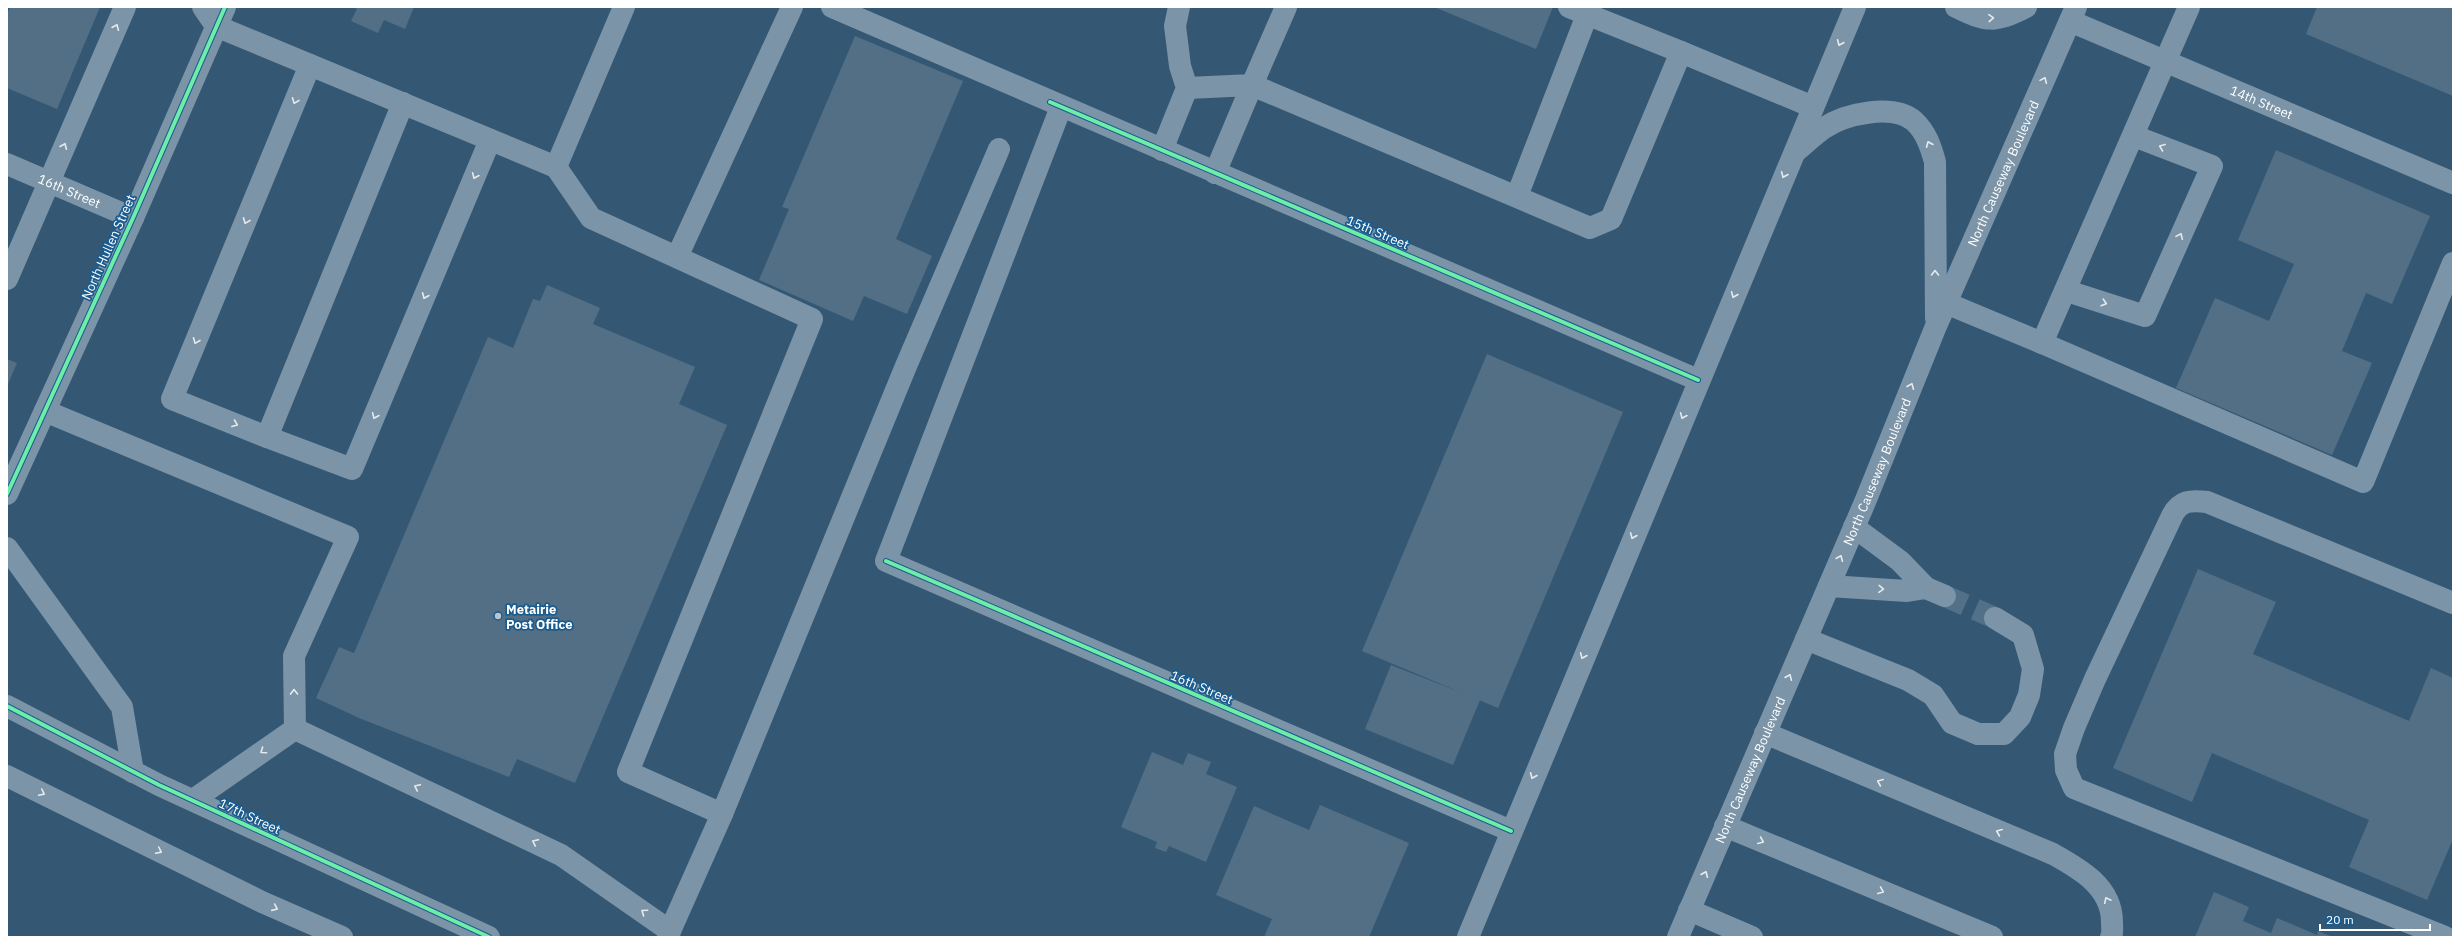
<svg xmlns="http://www.w3.org/2000/svg" width="2460" height="944" viewBox="0 0 2460 944" font-family="'IBM Plex Sans',sans-serif">
<style>
.building{fill:#526f85}
.lines{fill:none;stroke-linecap:round;stroke-linejoin:round}
.minor-tunnel{stroke:#527189;stroke-width:22;stroke-dasharray:22 11;stroke-linecap:butt}
.minor{stroke:#7b94a7;stroke-width:22}
.highway{stroke:#7c94a7;stroke-width:22}
.cycleway-casing{stroke:#195c8f;stroke-width:6}
.cycleway{stroke:#6deda7;stroke-width:4}
.oneway{stroke:#e5eaed}
.poi-dot{fill:#b8c5ce;stroke:#195c8f;stroke-width:1.5}
.labels{text-anchor:middle;stroke-width:3.5;stroke-linejoin:round;paint-order:stroke}
.street-label{font-size:13px;fill:#fff;stroke:#195c8f}
.poi-label{font-size:13px;font-weight:bold;fill:#fff;stroke:#195c8f;text-anchor:start}
</style>
<rect width="100%" height="100%" fill="#345874"/>
<path class="building" d="M10,7H100L57,109L7,88V14Z
M352,7H414L405,29L384,20L378,33L351,21L357,9Z
M1434,7H1553L1536,49Z
M2317,7H2453V96L2306,34Z
M855,36L963,81L896,239L932,256L907,314L864,296L853,321L759,280L789,209L782,207Z
M2276,150L2430,216L2392,304L2366,293L2342,351L2372,363L2332,455L2176,388L2215,298L2269,321L2294,264L2238,240Z
M547,285L600,308L593,324L695,367L679,404L727,425L575,783L517,759L509,777L359,718L316,698L339,647L354,653L488,337L513,348L533,299L540,301Z
M1487,354L1623,412L1498,708L1362,651Z
M7,359L17,363L7,386Z
M2198,569L2276,602L2253,654L2409,721L2431,668L2453,678V839L2427,900L2349,867L2369,820L2212,753L2192,802L2113,768Z
M1391,665L1480,700L1453,765L1365,729Z
M1152,752L1183,765L1188,753L1211,762L1206,774L1237,787L1206,862L1169,846L1166,852L1155,848L1157,842L1121,827Z
M1320,805L1409,843L1369,937H1264L1272,919L1216,895L1254,806L1309,830Z
M2214,892L2249,907L2243,921L2271,933L2277,918L2317,935L2318,931L2333,937H2195Z"/>
<g class="lines">
<path class="minor-tunnel" d="M1945,596L1995,618"/>
<g class="minor">
<path d="M203,7L216,26L556,167L624,7"/>
<path d="M832,7L1698,380"/>
<path d="M1569,7L1681,52"/>
<path d="M2189,7L2042,343L2363,482L2453,263"/>
<path id="s1" d="M2070,21L2453,183"/>
<path d="M310,65L172,399L267,437L403,103"/>
<path d="M1187,88L1252,85L1286,7"/>
<path d="M1061,107L886,561L1511,831"/>
<path d="M1162,150L1187,88L1180,66L1175,26L1179,7"/>
<path id="s2" d="M7,164L133,218"/>
<path d="M556,167L591,218L812,319L628,772L722,814L906,366L999,149"/>
<path d="M1215,173L1252,85L1590,228L1611,219L1681,52L1813,107"/>
<path d="M1517,196L1587,15"/>
<path d="M677,257L792,7"/>
<path d="M7,279L125,7"/>
<path d="M2067,291L2145,316L2212,166L2134,136"/>
<path d="M1946,303L2042,343"/>
<path d="M45,411L348,537L294,656L295,729"/>
<path d="M267,437L352,469L490,140"/>
<path d="M7,494L133,218L225,7"/>
<path d="M7,548L122,707L133,772"/>
<path d="M1829,586L1907,591L1926,588L1900,561L1854,527"/>
<path d="M1926,588L1945,596"/>
<path d="M1806,639L1908,680L1933,695L1952,723L1978,734H2004L2020,717L2029,695L2033,669L2023,635L1995,618"/>
<path d="M7,706L159,785L489,937"/>
<path d="M295,729L561,855L670,931L668,937"/>
<path d="M1765,733L2053,854C2080,869 2112,887 2112,922C2112,927 2113,933 2111,937"/>
<path d="M7,776L262,902L342,937"/>
<path d="M193,800L295,729"/>
<path d="M1725,826L1992,937"/>
<path d="M1689,910L1752,937"/>
<path d="M670,931L722,814"/>
<path d="M2445,937L2074,788L2066,770L2065,754L2074,728L2095,679L2172,516C2180,500 2191,500 2207,502L2453,603"/>
</g>
<g class="highway">
<path d="M1956,7C1986,22 1996,23 2026,7"/>
<path d="M1795,152C1805,144 1814,135 1824,128C1845,114 1893,103 1914,121C1926,132 1931,147 1935,162L1936,318"/>
<path d="M1468,937L1855,7"/>
<path id="s3" d="M1678,937L1865,502L1936,326L2076,7"/>
</g>
<defs>
<path id="cycleway" d="M1050,102L1698,380
M7,494L133,218L225,7
M886,561L1511,831
M7,706L159,785L489,937"/>
</defs>
<use href="#cycleway" class="cycleway-casing"/>
<use href="#cycleway" class="cycleway"/>
</g>
<defs><path id="oneway-chevron" d="M-2-3.5L2.5 0L-2 3.5" fill="none" stroke-width="1.6" stroke-linecap="round" stroke-linejoin="round"/></defs>
<g class="oneway">
<use href="#oneway-chevron" transform="translate(1991 18) rotate(-2)"/>
<use href="#oneway-chevron" transform="translate(116 27) rotate(-67)"/>
<use href="#oneway-chevron" transform="translate(1840 43) rotate(113)"/>
<use href="#oneway-chevron" transform="translate(2044 80) rotate(-66)"/>
<use href="#oneway-chevron" transform="translate(295 101) rotate(112)"/>
<use href="#oneway-chevron" transform="translate(1929 144) rotate(-113)"/>
<use href="#oneway-chevron" transform="translate(64 146) rotate(-67)"/>
<use href="#oneway-chevron" transform="translate(2162 147) rotate(-159)"/>
<use href="#oneway-chevron" transform="translate(1784 175) rotate(113)"/>
<use href="#oneway-chevron" transform="translate(475 176) rotate(113)"/>
<use href="#oneway-chevron" transform="translate(246 221) rotate(112)"/>
<use href="#oneway-chevron" transform="translate(2180 236) rotate(-66)"/>
<use href="#oneway-chevron" transform="translate(1935 273) rotate(-90)"/>
<use href="#oneway-chevron" transform="translate(1734 295) rotate(113)"/>
<use href="#oneway-chevron" transform="translate(425 296) rotate(113)"/>
<use href="#oneway-chevron" transform="translate(2104 303) rotate(18)"/>
<use href="#oneway-chevron" transform="translate(196 341) rotate(112)"/>
<use href="#oneway-chevron" transform="translate(1911 386) rotate(-68)"/>
<use href="#oneway-chevron" transform="translate(375 416) rotate(113)"/>
<use href="#oneway-chevron" transform="translate(1683 416) rotate(113)"/>
<use href="#oneway-chevron" transform="translate(235 424) rotate(22)"/>
<use href="#oneway-chevron" transform="translate(1633 536) rotate(113)"/>
<use href="#oneway-chevron" transform="translate(1840 558) rotate(-67)"/>
<use href="#oneway-chevron" transform="translate(1881 589) rotate(3)"/>
<use href="#oneway-chevron" transform="translate(1583 656) rotate(113)"/>
<use href="#oneway-chevron" transform="translate(1789 677) rotate(-67)"/>
<use href="#oneway-chevron" transform="translate(294 692) rotate(-91)"/>
<use href="#oneway-chevron" transform="translate(263 751) rotate(145)"/>
<use href="#oneway-chevron" transform="translate(1533 776) rotate(113)"/>
<use href="#oneway-chevron" transform="translate(1880 782) rotate(-157)"/>
<use href="#oneway-chevron" transform="translate(417 787) rotate(-155)"/>
<use href="#oneway-chevron" transform="translate(42 793) rotate(26)"/>
<use href="#oneway-chevron" transform="translate(1999 832) rotate(-157)"/>
<use href="#oneway-chevron" transform="translate(1761 841) rotate(23)"/>
<use href="#oneway-chevron" transform="translate(535 842) rotate(-155)"/>
<use href="#oneway-chevron" transform="translate(159 851) rotate(26)"/>
<use href="#oneway-chevron" transform="translate(1705 874) rotate(-67)"/>
<use href="#oneway-chevron" transform="translate(1881 891) rotate(23)"/>
<use href="#oneway-chevron" transform="translate(2107 900) rotate(-116)"/>
<use href="#oneway-chevron" transform="translate(275 908) rotate(24)"/>
<use href="#oneway-chevron" transform="translate(644 912) rotate(-145)"/>
</g>
<circle class="poi-dot" cx="498" cy="616" r="4"/>
<g class="labels">
<g class="street-label">
<text dy="5" stroke="none"><textPath href="#s1" startOffset="208">14th Street</textPath></text>
<text dy="5" stroke="none"><textPath href="#s3" startOffset="830">North Causeway Boulevard</textPath></text>
<text dy="5" stroke="none"><textPath href="#s2" startOffset="68">16th Street</textPath></text>
<text transform="translate(1378 232) rotate(23)" y="5">15th Street</text>
<text transform="translate(108 247) rotate(-66)" y="5">North Hullen Street</text>
<text dy="5" stroke="none"><textPath href="#s3" startOffset="506">North Causeway Boulevard</textPath></text>
<text transform="translate(1202 687) rotate(23)" y="5">16th Street</text>
<text dy="5" stroke="none"><textPath href="#s3" startOffset="182">North Causeway Boulevard</textPath></text>
<text transform="translate(250 816) rotate(25)" y="5">17th Street</text>
</g>
<g class="poi-label">
<text x="506" y="614">Metairie<tspan x="506" dy="15">Post Office</tspan></text>
</g>
</g>
<rect width="2460" height="944" fill="none" stroke="#ffffff" stroke-width="16"/>
<path d="M2320 924v6h110v-6" fill="none" stroke="#ffffff" stroke-width="2"/>
<text x="2326" y="924" font-size="12" fill="#ffffff" stroke="#195c8f" stroke-width="3" paint-order="stroke">20 m</text>
</svg>
